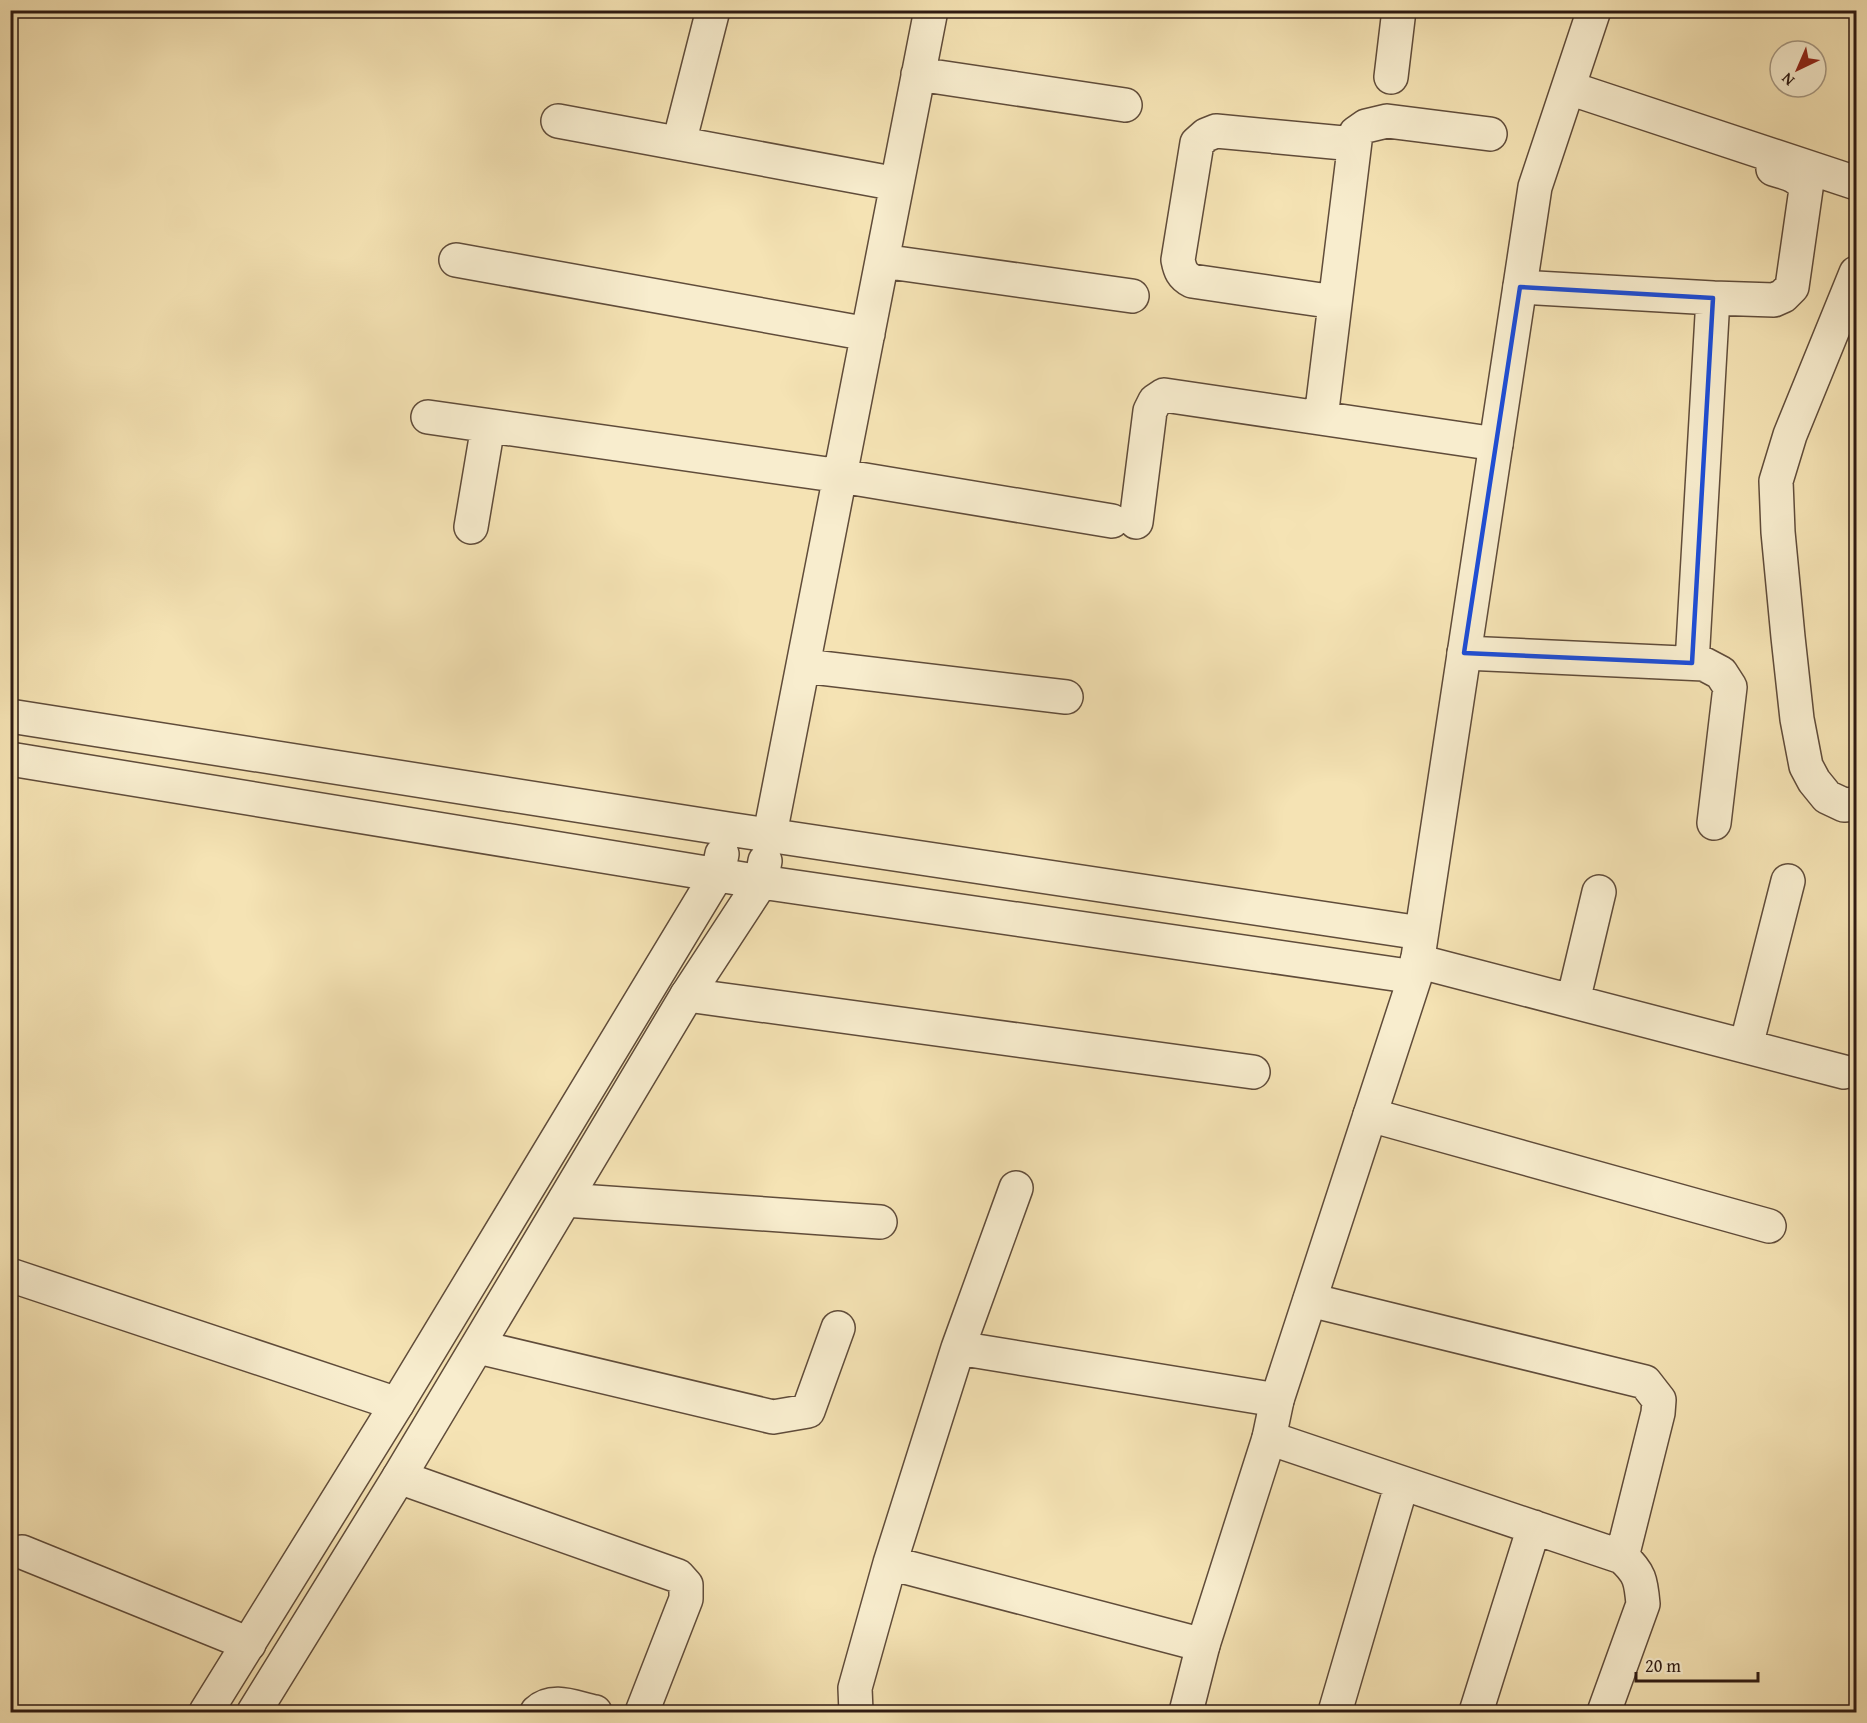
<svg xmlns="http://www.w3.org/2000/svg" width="1867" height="1723" viewBox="0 0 1867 1723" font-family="'Gentium Book Plus',serif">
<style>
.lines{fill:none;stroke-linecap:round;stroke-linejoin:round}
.minor-casing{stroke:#604c3a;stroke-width:36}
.tertiary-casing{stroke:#604c3a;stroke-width:36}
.minor{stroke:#f8edce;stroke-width:33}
.tertiary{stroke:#f8edce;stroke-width:33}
.marked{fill:none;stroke:#1d4ed8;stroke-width:4.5;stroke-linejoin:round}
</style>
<rect width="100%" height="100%" fill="#f5e3b4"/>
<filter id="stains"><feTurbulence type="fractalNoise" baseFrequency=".00333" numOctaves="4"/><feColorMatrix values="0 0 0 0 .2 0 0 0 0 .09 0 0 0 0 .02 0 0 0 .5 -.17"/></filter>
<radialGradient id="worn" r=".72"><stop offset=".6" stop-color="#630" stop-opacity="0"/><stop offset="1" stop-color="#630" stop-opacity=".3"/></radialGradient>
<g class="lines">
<defs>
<path id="minor" d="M918,74L1125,105
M1391,77L1399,10
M1569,88L1856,183
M558,121L897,184
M679,143L713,10
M456,260L868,334
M882,261L1132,296
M1856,273L1790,435L1776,481L1778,532L1788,637L1797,719L1806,766L1814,781L1827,797L1844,805L1856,804
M1520,287L1713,298L1692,663
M1713,298L1774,300L1783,296L1792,287L1806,189C1800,175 1786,173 1773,169
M1335,302L1192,281C1182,276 1180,270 1178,260L1197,143L1206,135L1216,131L1354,144
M428,417L841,476L1112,521
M1321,418L1356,133L1366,126L1387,121L1490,134
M1136,522L1150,411L1155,401L1164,395L1496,444
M471,527L488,426
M1464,653L1704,664L1721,673L1730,687L1714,823
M804,666L1066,697
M770,834L931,10
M1417,961L1844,1072
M687,995L1253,1072
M1573,1001L1599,892
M1746,1046L1788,881
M1370,1115L1769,1226
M1016,1188L958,1348L1277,1400
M565,1200L880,1222
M10,1275L397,1404
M1310,1300L1645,1382L1659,1400L1658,1413L1622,1557
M478,1347L773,1417L808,1411L838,1328
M1269,1438L1622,1557C1640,1573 1641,1581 1643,1604L1604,1712
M399,1477L678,1576L686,1585V1599L642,1712
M22,1552L249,1644
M890,1563L1203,1645
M537,1712C553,1697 575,1708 595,1712
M856,1712L855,1688L890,1563L958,1348
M1335,1712L1402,1483
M1476,1712L1534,1527"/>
<path id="tertiary" d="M10,716L728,829L1421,933
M10,759L761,882L1415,977
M206,1712L397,1404L718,873L722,854
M254,1712L399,1477L687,995L761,882L765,861
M1186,1712L1203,1645L1269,1438L1277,1400L1415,977L1535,187L1594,10"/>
</defs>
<use href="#minor" class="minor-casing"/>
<use href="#tertiary" class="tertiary-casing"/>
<use href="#minor" class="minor"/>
<use href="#tertiary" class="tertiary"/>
</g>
<path class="marked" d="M1520,287L1713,298L1692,663L1464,653Z"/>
<rect width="1867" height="1723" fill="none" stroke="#f5e3b4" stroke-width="36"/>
<rect x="12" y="12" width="1843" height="1699" fill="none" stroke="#2e1a12" stroke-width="3"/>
<rect x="18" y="18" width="1831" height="1687" fill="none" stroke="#2e1a12" stroke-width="1.5"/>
<g transform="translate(1798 69) rotate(224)"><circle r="28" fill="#f8edce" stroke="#a79983" stroke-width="1.5"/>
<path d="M0-4.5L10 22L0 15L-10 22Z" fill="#8f2418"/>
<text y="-9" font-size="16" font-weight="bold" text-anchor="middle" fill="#2e1a12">N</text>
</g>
<path d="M1636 1672v9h122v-9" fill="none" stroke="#2e1a12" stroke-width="3"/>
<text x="1645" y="1672" font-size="18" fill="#2e1a12" stroke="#f8edce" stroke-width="4.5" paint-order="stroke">20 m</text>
<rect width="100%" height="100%" filter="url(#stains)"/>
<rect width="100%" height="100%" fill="url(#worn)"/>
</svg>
